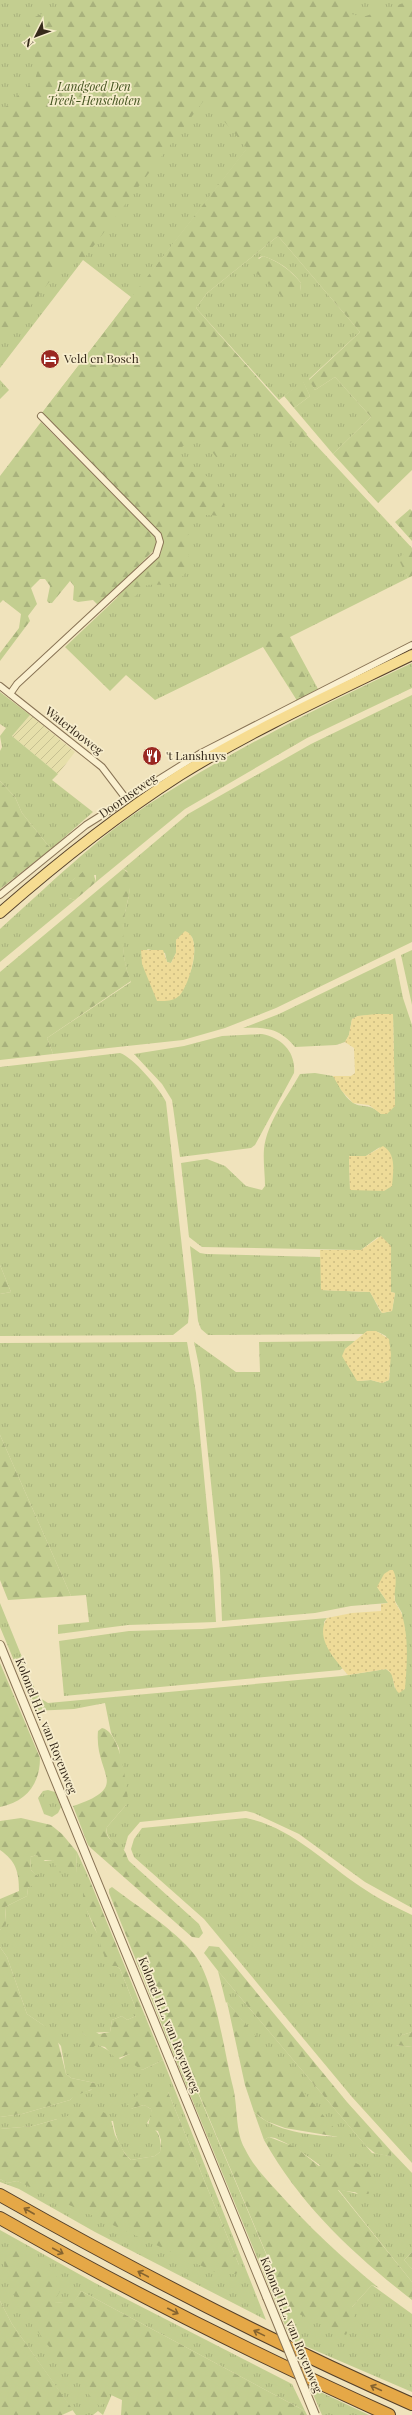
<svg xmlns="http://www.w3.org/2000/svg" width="412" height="2415" viewBox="0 0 412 2415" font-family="'Playfair Display',serif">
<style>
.farmland{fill:url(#farmland-furrows)}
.grass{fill:url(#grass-tufts);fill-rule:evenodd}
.forest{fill:url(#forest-firs)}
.sand{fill:url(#sand-dots)}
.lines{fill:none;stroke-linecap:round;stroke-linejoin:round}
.minor-casing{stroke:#887355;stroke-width:8}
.tertiary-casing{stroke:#887355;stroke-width:10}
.primary-casing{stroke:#55402a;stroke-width:12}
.motorway-casing{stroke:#55402a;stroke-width:14}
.minor{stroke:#faf0d0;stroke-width:6}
.tertiary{stroke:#faf0d0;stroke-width:8}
.primary{stroke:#f6dc91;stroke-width:10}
.motorway{stroke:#e5a847;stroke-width:12}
.tertiary-bridge-casing{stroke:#887355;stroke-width:10;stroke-linecap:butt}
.tertiary-bridge{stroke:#faf0d0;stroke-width:8}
.oneway{stroke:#85632f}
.labels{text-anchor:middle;stroke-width:3.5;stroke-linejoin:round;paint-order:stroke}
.park-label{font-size:12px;font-style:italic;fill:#445420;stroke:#f7edcc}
.poi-label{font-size:12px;fill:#362a1b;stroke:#f7edcc;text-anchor:start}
.street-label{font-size:12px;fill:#362a1b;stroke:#f7edcc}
</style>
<defs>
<pattern id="farmland-furrows" width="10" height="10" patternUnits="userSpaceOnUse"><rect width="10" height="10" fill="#e6dfaa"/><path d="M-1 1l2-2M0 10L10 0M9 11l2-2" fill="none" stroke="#c6c092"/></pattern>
<pattern id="grass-tufts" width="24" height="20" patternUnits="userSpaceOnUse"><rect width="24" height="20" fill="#c3ce90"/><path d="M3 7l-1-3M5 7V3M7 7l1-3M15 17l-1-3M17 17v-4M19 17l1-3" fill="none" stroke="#a8b17c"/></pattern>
<pattern id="forest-firs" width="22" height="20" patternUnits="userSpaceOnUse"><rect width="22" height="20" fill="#c3ce90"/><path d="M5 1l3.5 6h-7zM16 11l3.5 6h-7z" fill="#a8b17c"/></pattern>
<pattern id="sand-dots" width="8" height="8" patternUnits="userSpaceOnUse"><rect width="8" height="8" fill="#eedb98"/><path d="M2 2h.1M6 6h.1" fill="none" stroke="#cdbc82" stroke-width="1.8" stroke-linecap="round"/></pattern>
</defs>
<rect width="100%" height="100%" fill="#f0e3bc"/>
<path class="farmland" d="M30,715L75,752L58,774L12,736Z"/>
<path class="grass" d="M0,0H412L246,150L153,270L412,548L406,574L408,578L290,637L318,689L304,696L306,700L297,705L296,699L263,647L155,700L126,675L110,691L65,647L175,543L43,412L131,297L83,260L0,368Z
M278,236L360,332L309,379L315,390L335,377L371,417L333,454L294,408L310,396L303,382L279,400L196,308L207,293ZM263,256C280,262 290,269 301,283L300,291L258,258Z
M0,380L9,390L0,399Z
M412,663V688L307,738L185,809L96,882V875L77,877L70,882L69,898L75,900L0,962V929C47,887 93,841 146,806C230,751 321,706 412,663Z
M0,692L30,715L12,736L58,774L52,780L93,812L51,849L22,813L15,797L0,781V751L2,747L0,736L6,728L0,724Z
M412,695V942L276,1008L225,1028L183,1040L53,1054L47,1038L131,982C122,960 121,936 125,913C128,898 133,886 127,871L123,869L188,814L311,744ZM185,932L192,937C199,955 189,980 179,996L147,949L165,953L167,962L171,963L176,953V940Z
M412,950V1005L401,955Z
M395,958L403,998L412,1025V1908L365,1882L299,1834L254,1813L246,1811L140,1822L128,1836L124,1850C115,1844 105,1839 107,1827L126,1805L119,1748L111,1733L105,1703L74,1709L35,1711L0,1627V1603L35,1689L40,1698L48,1703L342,1676L386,1669L392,1674L395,1689L402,1613L395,1601V1596L377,1587L388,1603L351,1606L315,1613L222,1621L220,1571L199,1366L194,1342L236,1372H260L259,1342L357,1341L345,1349L358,1381L371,1380L382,1383L389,1380C391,1364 390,1351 386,1336C379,1332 371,1328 364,1334L208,1335L201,1329L198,1321L190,1246L200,1253L206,1254L321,1257V1290L370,1292C375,1299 377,1307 382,1313L392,1311L395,1293L391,1292V1246L378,1237L361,1250L202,1247L189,1237L181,1163L207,1159L225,1166L246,1186L262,1190L265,1186C265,1174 263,1161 264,1149C267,1122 287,1097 300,1074L315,1073L333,1076C340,1085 343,1096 352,1102C361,1109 369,1102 381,1114L395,1106L393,1014L358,1016L352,1019L349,1035L345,1042L336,1045L295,1047C280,1028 265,1027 243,1028L279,1014ZM380,1147L350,1190L349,1157L366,1156Z
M262,1034C282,1038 296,1052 294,1073L255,1145L251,1148L180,1157L172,1100L162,1084L134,1054L184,1046L222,1036Z
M120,1053C133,1057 160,1089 166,1102L189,1311L188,1323L173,1335L0,1336V1294L11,1292L0,1265V1067Z
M187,1342L196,1393L213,1570L216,1622L128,1625L58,1634V1625L89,1622L86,1595L71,1596L0,1435V1343Z
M327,1618L324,1622L332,1655L343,1668L340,1670L64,1696L59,1641L129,1631L202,1629Z
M48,1790L55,1792L61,1807L58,1813L52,1817L44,1814L38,1798L43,1791Z
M246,1818C291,1827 324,1862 361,1887C377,1898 395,1907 412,1915V2032L402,2035L396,2045L412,2047V2163L352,2097L204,1919L134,1857L131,1849L134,1839L142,1828Z
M77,1852L88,1876C72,1898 104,1945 116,1966L120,1969L136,2009V2016L127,2020L122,2016L112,2020L110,2032L83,2033C94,2045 108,2048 120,2059L129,2054L142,2070L163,2060L266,2320L95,2232L19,2189L0,2182V2179L7,2183L17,2181L239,2265L168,2092L130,2109L144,2105L151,2109L152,2115L147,2123C160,2132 161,2137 160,2152L155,2156L131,2160C120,2150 115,2135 113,2121L57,2119L33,2126L0,2129V2117L22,2114L70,2100L76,2094L91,2090L95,2083L71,2078L66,2074L61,2046L43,2025L27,2014L7,1957L0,1947V1930C7,1922 6,1917 5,1907L27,1896L28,1888L40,1879L31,1870L30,1857L37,1855L45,1861L53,1860L67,1872L76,1873Z
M218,1971L372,2153L391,2156L392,2152L412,2173V2252L404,2260L412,2269V2282L338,2189L358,2194C331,2175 306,2151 275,2138L269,2137L264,2140L254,2112C275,2132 310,2135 338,2137L227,2002L226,2003Z
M187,2067L269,2261L352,2307L372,2285L412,2314V2392L291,2340L180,2070Z
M0,2230L95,2283L292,2384L305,2411L81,2291L73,2304L54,2302L9,2247L116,2385L103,2415L98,2411L93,2415H76L12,2324L0,2301Z
M310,2387L369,2415H322Z"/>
<path class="forest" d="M64,0H346L347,13L363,17L412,0V470L378,503L333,454L371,417L335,377L315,390L309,380L360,332L278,236L207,293L196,308L307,434L304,438L280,446L275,444L263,431H255L225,461L219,460C207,448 205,428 182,447C177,464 188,474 204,474L222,490L225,509L218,516C171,508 196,549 186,572C183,577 176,581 171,583C164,587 155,583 147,585L129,602L120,600L117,597L161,553L163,542L161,535L41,414L247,148L205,99L83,260L73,252L0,344V112L35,80L39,64L26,39C25,5 53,21 64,0Z
M263,256C280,262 290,270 301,283L300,291L292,299H285L253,270L252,264Z
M303,381L310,396L294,408L284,396Z
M41,422L154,536L158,546L99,606L93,600L78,602L73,600L74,586L70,581L52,603H49L47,601L50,586L45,579H40L31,588L37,604L28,616L30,621L0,661V653L19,628L21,614L3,600L0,603V476Z
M410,509L412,511V541L395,522Z
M412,548V576L408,578L398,558Z
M285,631L314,692L298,700L261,642Z
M0,781L15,797L22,813L51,849L0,889Z
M123,869L130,874C132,888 127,901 125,914C122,937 122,961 131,981L47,1038L53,1054L0,1060V972Z
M85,870L93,872L96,882L75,900L69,898L67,887L70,882Z
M0,1265L11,1292L0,1294Z
M0,1435L71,1596L8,1600L0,1580Z
M0,1663L40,1758C40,1784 26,1802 0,1807Z
M102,1728C121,1732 126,1783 128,1799L126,1805L107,1827C104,1841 116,1841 123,1849C126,1852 127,1858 129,1861L199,1924L203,1933L199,1938L192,1937L92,1849L88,1845L73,1806C133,1786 94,1775 98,1731Z
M21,1818L51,1825L62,1834L77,1852L76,1873L71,1874L58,1872L53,1860H41L37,1855L30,1857L31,1870L41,1879L40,1881L28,1888L27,1896L5,1907L6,1924L0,1930V1899L19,1891C19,1872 16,1861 0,1850V1821Z
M88,1876L163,2060L142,2070L133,2064L129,2054L116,2059L105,2047L96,2045L92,2048L88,2047V2039L83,2033L82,2028L86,2026L99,2034L110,2032L112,2020L122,2016L127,2020L136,2016V2009L120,1969L116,1966H110L106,1961L95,1928L83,1902V1882Z
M112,1887C138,1907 174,1929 194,1954C215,1981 224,2052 233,2087C238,2107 235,2132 245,2149C252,2164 265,2178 276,2190C308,2226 342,2258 379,2288L372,2285L352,2307L356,2312L346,2335L290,2310L193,2080L187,2067L180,2070L109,1893V1889Z
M209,1946L219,1947L347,2102L392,2152L391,2156L376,2154L366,2146L218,1971L204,1953Z
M0,1947L7,1957L27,2014L52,2031L57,2038L66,2074L71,2078L95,2083L97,2086C88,2093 78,2092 70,2100L22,2114L0,2117Z
M227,2002L340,2135L338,2137L285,2128L266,2121L254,2112L245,2085Z
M412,2032V2047L396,2045L395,2041L402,2035Z
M143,2092H168L239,2265V2271L236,2274H219L28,2186L17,2181L7,2183L0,2179V2129L33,2126L92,2109L100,2110L110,2116L115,2135L125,2154L131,2160L155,2156L160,2152L161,2140L158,2131L149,2129C147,2121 152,2117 151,2109L144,2105L130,2109L126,2103L129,2100Z
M269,2137L295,2147L319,2166L329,2157C347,2159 361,2162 373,2176V2190L368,2194L338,2190L412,2282V2300C352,2253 302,2207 264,2140Z
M9,2246L65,2282L54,2302L73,2303L81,2291L305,2411L307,2415H121L122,2400L111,2395L114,2388L100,2407C73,2375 5,2303 4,2261C4,2256 7,2251 9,2246Z
M412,2252V2269L404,2260Z
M0,2301L12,2324L73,2410L62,2415H0Z"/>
<path class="sand" d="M185,931C204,937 189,985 180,995C173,1002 165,1001 157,1001L142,964L141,950H163L167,962L171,963L176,953V940Z
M376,1014H393L395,1106L387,1114H381L369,1105L353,1103L341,1090L333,1076H351L355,1073L354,1048L345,1042L349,1035L352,1019L358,1016Z
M383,1146C397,1154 393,1172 392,1186L384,1191L350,1190L349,1156H366Z
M381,1236L391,1246V1292L395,1293L392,1311L382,1313L370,1292L321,1290L320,1250H361Z
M367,1331H376L389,1339L391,1354L389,1380L382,1383L371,1380L357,1381L342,1356L345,1349Z
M390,1570H393C399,1581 393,1590 395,1601C396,1606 401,1610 402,1615C409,1638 407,1665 405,1689L399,1693C391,1686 396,1674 386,1669L348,1675C336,1660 314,1639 327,1618L352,1613L381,1611V1604L388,1603L377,1587L384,1574Z"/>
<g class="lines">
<defs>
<path id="minor" d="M0,686L102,767L127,800
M10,694L17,684L156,555L160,542L158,535L41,416
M0,895L86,825L201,753L412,645"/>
<path id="tertiary" d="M0,1645L267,2297"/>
<path id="primary" d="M0,913C57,863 116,816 180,775C254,729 334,693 412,655"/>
<path id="motorway" d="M0,2195C134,2271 271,2342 412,2404
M0,2218C126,2290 256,2355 389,2415"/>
</defs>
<use href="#minor" class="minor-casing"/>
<use href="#tertiary" class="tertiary-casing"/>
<use href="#primary" class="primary-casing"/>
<use href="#motorway" class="motorway-casing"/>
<use href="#minor" class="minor"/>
<use href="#tertiary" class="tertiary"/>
<use href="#primary" class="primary"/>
<use href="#motorway" class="motorway"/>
<defs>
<path id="tertiary-bridge" d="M267,2297L315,2415"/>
</defs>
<use href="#tertiary-bridge" class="tertiary-bridge-casing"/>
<use href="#tertiary-bridge" class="tertiary-bridge"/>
</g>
<defs><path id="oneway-shaft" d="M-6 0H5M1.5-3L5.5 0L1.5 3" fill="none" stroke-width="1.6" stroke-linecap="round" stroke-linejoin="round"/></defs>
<g class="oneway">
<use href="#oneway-shaft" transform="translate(29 2211) rotate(-150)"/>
<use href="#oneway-shaft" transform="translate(58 2251) rotate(28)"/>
<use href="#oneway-shaft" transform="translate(143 2274) rotate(-152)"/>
<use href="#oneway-shaft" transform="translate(173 2311) rotate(27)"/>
<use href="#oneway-shaft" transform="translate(259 2333) rotate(-154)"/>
<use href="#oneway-shaft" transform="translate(376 2388) rotate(-155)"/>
</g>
<defs>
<symbol id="hotel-disc" viewBox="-11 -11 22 22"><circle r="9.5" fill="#9a2822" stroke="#f7edcc"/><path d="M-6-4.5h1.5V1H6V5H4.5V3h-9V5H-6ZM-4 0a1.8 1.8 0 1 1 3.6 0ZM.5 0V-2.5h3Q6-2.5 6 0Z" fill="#fff"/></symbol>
<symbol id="restaurant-disc" viewBox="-11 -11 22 22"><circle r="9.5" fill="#9a2822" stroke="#f7edcc"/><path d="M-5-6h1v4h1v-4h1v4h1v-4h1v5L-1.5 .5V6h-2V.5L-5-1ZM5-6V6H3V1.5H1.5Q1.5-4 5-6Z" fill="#fff"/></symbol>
</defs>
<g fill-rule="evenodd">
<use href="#hotel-disc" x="39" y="348" width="22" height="22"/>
<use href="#restaurant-disc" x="141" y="745" width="22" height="22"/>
</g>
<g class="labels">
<g class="park-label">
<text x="94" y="91">Landgoed Den<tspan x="94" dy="14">Treek-Henschoten</tspan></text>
</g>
<g class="poi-label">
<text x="64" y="363">Veld en Bosch</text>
<text x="166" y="760">'t Lanshuys</text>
</g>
<g class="street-label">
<text transform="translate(74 731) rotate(38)" y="4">Waterlooweg</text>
<text transform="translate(128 796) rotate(-35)" y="4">Doornseweg</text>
<text transform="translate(46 1726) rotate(68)" y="4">Kolonel H.L. van Royenweg</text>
<text transform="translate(169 2025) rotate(68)" y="4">Kolonel H.L. van Royenweg</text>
<text transform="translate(291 2325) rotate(68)" y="4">Kolonel H.L. van Royenweg</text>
</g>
</g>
<g transform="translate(36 36) rotate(228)" stroke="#f7edcc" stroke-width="3" paint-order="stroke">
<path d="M0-3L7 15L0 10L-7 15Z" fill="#362a1b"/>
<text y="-6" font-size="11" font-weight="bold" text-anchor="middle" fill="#362a1b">N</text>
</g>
</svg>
